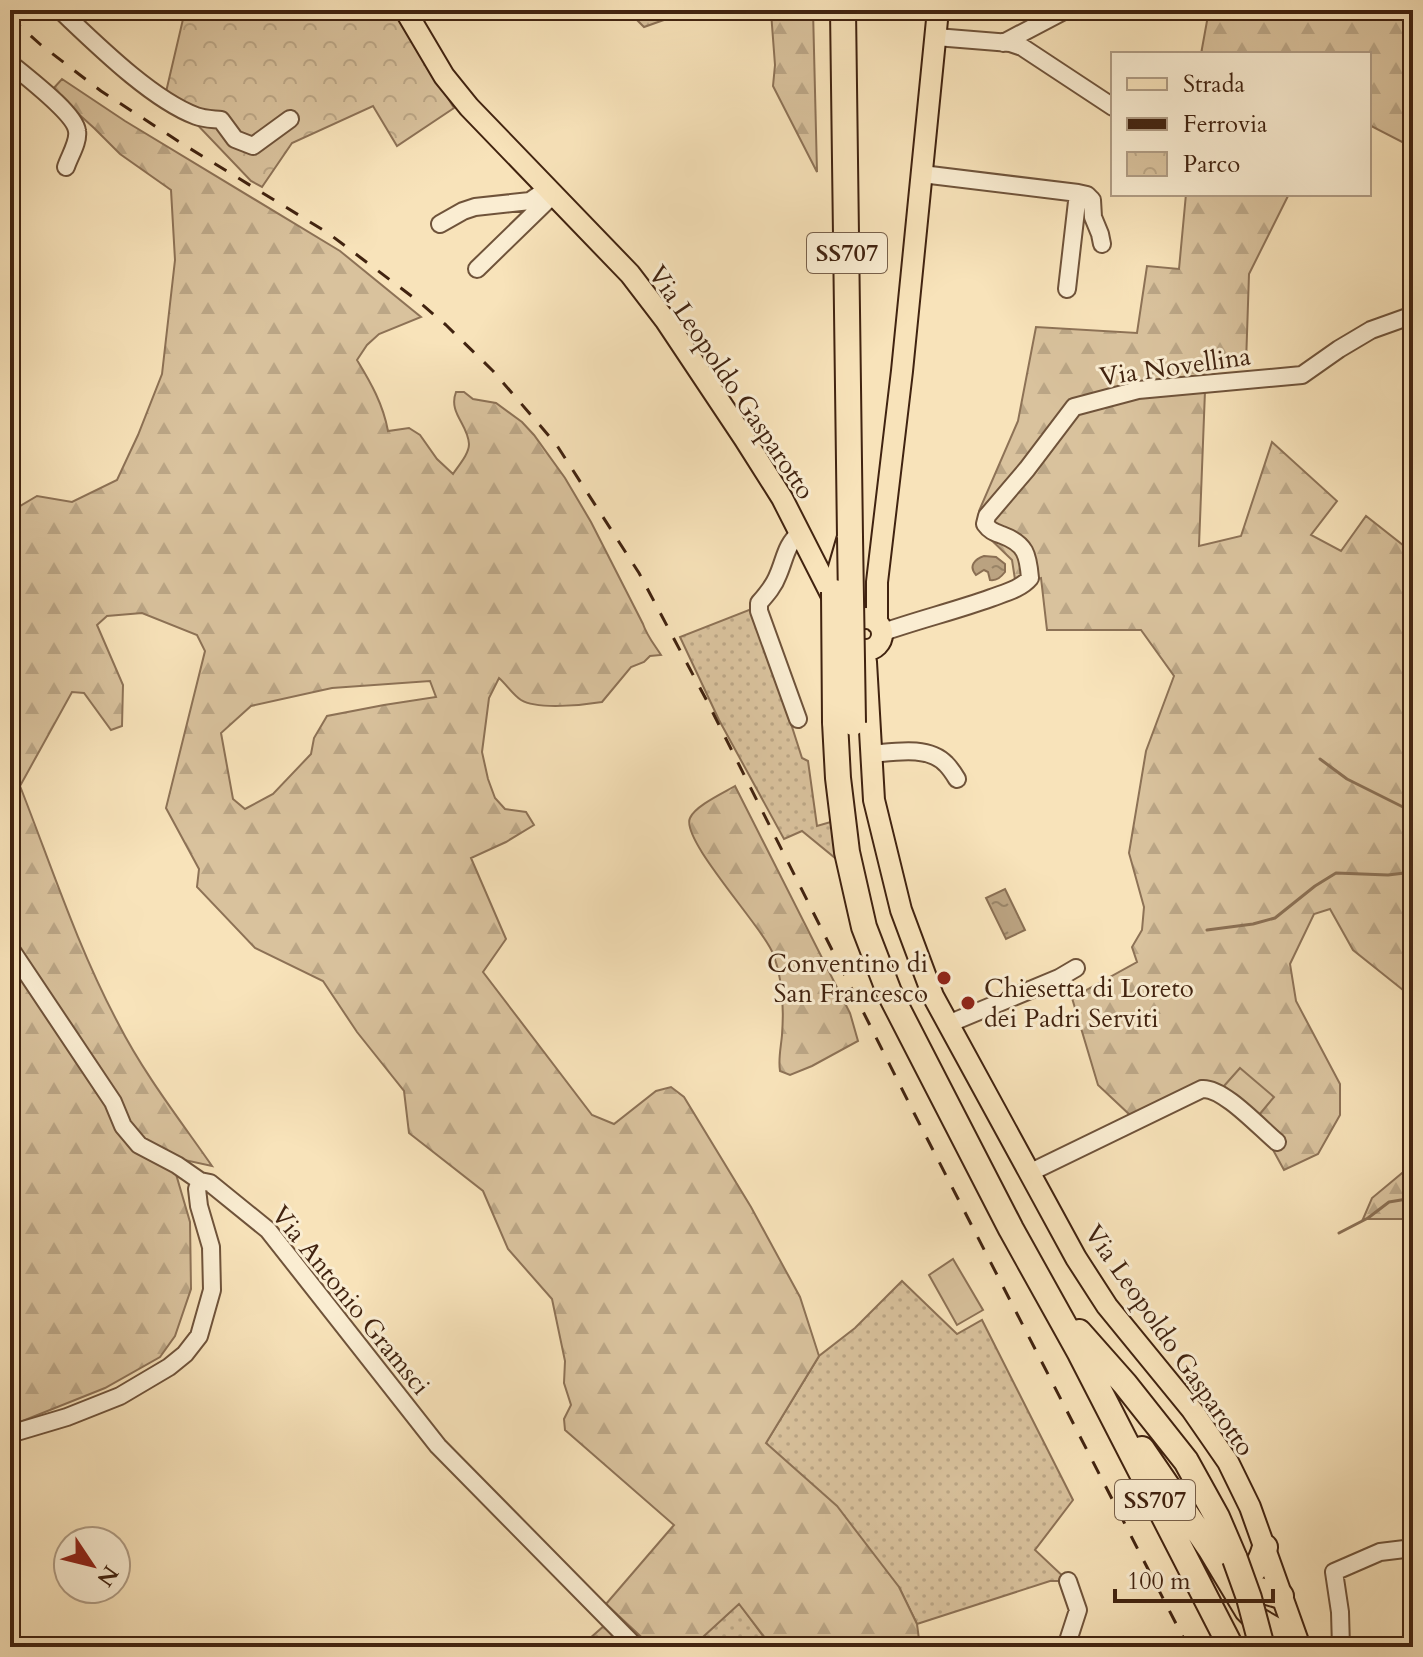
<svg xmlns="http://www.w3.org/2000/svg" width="1423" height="1657" viewBox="0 0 1423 1657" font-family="Cardo,serif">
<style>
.grass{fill:url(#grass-dots);stroke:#8d7256;stroke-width:2}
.forest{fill:url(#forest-firs);stroke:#8d7256;stroke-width:2;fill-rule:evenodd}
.park{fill:url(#park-crowns);stroke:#8d7256;stroke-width:2}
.garden{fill:#d9c29d;stroke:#8d7256;stroke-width:2}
.water{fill:url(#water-ripples);stroke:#8a6f53;stroke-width:2}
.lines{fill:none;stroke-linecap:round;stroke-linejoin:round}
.stream{stroke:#8a6f53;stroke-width:3}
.minor-casing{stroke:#6f533a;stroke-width:20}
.major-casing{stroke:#412310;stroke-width:24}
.highway-casing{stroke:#412310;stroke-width:28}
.minor{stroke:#faedd2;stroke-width:16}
.major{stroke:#f8e3ba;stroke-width:20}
.highway{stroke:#f8e3ba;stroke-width:24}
.rail{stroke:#412310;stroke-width:3;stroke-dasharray:14 14;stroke-linecap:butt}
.highway-bridge-casing{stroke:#412310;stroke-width:28;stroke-linecap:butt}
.highway-bridge{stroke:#f8e3ba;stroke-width:24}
.poi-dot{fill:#8f2418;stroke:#faedd2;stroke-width:3}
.labels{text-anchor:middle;stroke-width:6;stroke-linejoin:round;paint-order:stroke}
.shield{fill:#faedd2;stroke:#78604a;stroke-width:2}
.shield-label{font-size:24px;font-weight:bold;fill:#412310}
.street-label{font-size:26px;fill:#412310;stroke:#faedd2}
.poi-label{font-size:26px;fill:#412310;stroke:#faedd2;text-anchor:end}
</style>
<defs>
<pattern id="grass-dots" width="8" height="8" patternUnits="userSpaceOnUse" patternTransform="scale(2)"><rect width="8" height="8" fill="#d9c29d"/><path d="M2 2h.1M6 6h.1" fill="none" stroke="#bba686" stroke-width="1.8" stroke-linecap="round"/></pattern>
<pattern id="forest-firs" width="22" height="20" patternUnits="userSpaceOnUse" patternTransform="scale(2)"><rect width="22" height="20" fill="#d9c29d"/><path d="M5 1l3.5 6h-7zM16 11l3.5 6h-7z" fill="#bba686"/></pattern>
<pattern id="park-crowns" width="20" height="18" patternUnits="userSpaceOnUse" patternTransform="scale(2)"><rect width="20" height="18" fill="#d9c29d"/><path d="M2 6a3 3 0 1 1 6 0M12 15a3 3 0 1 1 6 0" fill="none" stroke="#bba686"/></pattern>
<pattern id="water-ripples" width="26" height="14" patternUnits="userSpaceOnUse" patternTransform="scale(2)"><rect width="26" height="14" fill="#baa280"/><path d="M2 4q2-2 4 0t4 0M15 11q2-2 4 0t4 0" fill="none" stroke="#998467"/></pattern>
</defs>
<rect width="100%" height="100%" fill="#f8e3ba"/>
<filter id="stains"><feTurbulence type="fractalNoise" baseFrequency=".0025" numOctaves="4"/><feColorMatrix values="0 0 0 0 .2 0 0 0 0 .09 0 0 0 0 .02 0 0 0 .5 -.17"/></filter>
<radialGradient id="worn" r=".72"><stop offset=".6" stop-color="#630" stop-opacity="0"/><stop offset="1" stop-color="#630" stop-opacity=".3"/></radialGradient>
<path class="grass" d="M754,608L802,758L808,761L817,826L834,821L840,862L802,831L784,839L719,720L680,637Z
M902,1281L957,1334L982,1320L1073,1500L1035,1550L1068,1581H1050L917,1624L899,1587L766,1443L819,1356L855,1328Z
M739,1603L771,1647H692Z
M605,1625L625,1647H580Z"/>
<path class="forest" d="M627,10H692L644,27Z
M768,10H813L817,172L773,86L775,65L771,12Z
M1209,10H1413V152L1412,147L1369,125V54H1201Z
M62,79L125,121L340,251L421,317L379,334L367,345L357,360C371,383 383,404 388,431L409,428L420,435L437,459L453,474C459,465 469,454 469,444C468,424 448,413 456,392H464L473,399L496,403L522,422L534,435L565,478L591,522L643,624C647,636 654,644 661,655L650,656L644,662L631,667L602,702C584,705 537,710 521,700C513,695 506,684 499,678L489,698L482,752L488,779L495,798L505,809L526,812L534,825L506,842L471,858L506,939L483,972L592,1115L614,1124L656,1091L671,1087L684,1097L751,1207L800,1297L819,1356L766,1443L837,1506L899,1587L917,1624L920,1647H772L739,1604L692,1647H652L606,1604L674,1525L565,1430L564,1419L571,1405L564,1383L565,1361L552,1299L508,1249L483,1191L409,1133L404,1091L357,1032L323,981L255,948L197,887L199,869L166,808L205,651L197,635L142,613L107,616L97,625L123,685L122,726L111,730L84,693L72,692L20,786C51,865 78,948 118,1023C144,1074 180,1120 212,1166L171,1157L190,1222L191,1289L175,1336L160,1357L105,1388L20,1422L10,1423V512L37,496L72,502L117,480L138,435L162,374L175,260L171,190L120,154L94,128L52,90ZM430,681L436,697L384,705L327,716L314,738L311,754L273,794L245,809L233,799L221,733L251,706L332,688Z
M1186,194H1289L1249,274L1246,364L1206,365L1199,546L1241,536L1272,442L1337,501L1311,535L1341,551L1366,516L1413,553V998L1353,950L1330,909L1314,914L1290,964L1296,1001L1340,1084V1115L1318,1154L1284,1170L1255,1117L1205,1092L1130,1115L1098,1085L1072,998L1137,962L1132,947L1142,930L1144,907L1129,853L1146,751L1174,676L1141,630H1047L1041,578L1016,586L1012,560L983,532L979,511L1018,421L1036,327L1137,333L1147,266L1179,269Z
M735,786L850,1013L858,1041L812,1066L790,1075L780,1071C778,1059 781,1047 782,1035C784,1008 783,981 774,956C765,929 680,840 690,818C695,806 723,793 735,786Z
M1413,1164V1219H1363L1372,1198Z"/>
<path class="park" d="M184,10H394L454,108L397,146L373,106L292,143L262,187L251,181L166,92L184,15Z"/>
<path class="garden" d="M1240,1068L1274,1097L1259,1115L1224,1086Z
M953,1259L983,1310L957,1325L929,1275Z"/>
<path class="water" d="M984,556L996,557L1005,564V572C1001,577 997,581 990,580L988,572L984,570L976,575C968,566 975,559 984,556Z
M1005,889L1025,930L1006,939L986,898Z"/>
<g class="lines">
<path class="stream" d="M1320,759L1347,779L1413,812
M1207,930L1253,924L1275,918L1315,886L1336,873L1388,875L1413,872
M1339,1233L1368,1218L1389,1202L1413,1198"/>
<defs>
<path id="minor" d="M60,10C96,44 151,99 196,116C204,119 213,119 221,120L235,139L253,146L290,119
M936,37L1010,43L1022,47L1113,107
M1003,43L1066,10
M10,63C25,76 75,113 77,131C79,142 69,157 66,167
M922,174L1078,193L1067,289
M1078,193L1087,195L1092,200L1093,217L1100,234L1102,244
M440,224L463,211L475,207L530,201L547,189
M477,269L553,195
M881,633C917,620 955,611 991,598C1004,593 1021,589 1030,578C1028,555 1026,544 1002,535C994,532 990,531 985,524L987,516L1027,469L1074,407L1138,390L1302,375L1339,349L1371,330L1413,315
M798,719L759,611V603C767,594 774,586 778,575C785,559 786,544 800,533
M871,754C894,752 928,745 946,764C950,768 954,774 957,779
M10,948L113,1102L123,1126L139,1145L177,1165L200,1181L210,1183L268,1230L438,1446L636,1647
M948,1024L1059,978L1076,968
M1029,1173L1202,1089C1223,1087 1260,1128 1277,1142
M10,1434L67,1417L120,1396L169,1367L185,1354L199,1336L212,1290L211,1247L199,1206L197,1189L200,1181
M1066,1647L1078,1610L1068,1581
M1341,1647L1340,1612L1334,1572L1380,1552L1413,1548"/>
<path id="major" d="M405,10L444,76L469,107L630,274L666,321L744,438L782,498L837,606
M850 634a16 16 0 1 1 32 0a16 16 0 1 1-32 0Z
M877,623V582L902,371L938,10
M858,648L866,662L874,800L901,910L933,996L1076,1258L1107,1306L1192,1410L1228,1462L1250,1507L1300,1647"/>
<path id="highway" d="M834,592L850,537L843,10
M835,722L838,778L847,852L864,927L889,992L1011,1229L1080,1353L1231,1647
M1079,1332L1125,1384L1186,1461L1217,1517L1235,1559
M1142,1449L1211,1550L1247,1610L1256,1619L1284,1635L1299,1647
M1232,1572L1253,1588L1281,1596
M1240,1579C1255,1574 1261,1561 1265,1547"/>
</defs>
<use href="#minor" class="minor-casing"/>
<use href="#major" class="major-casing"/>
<use href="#highway" class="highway-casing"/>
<use href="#minor" class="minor"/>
<use href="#major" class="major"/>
<use href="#highway" class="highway"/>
<path class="rail" d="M10,17L41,45L101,91L181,143L328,233L418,301L446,325L493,371L556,444L639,573L708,703L914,1113L1188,1647"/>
<defs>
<path id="highway-bridge" d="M850,537L853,723
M834,592L835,722
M1235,1559L1249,1598L1262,1647"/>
</defs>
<use href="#highway-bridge" class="highway-bridge-casing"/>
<use href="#highway-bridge" class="highway-bridge"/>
</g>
<g class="poi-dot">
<circle cx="944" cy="978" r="8"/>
<circle cx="968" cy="1003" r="8"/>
</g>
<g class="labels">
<g class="shield">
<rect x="807" y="233" width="80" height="40" rx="6"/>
<rect x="1115" y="1480" width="80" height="40" rx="6"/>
</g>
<g class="shield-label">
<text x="847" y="261">SS707</text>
<text x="1155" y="1508">SS707</text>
</g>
<g class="street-label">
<text transform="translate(1175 366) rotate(-8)" y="9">Via Novellina</text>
<text transform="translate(732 382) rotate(56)" y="9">Via Leopoldo Gasparotto</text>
<text transform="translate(351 1300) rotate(51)" y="9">Via Antonio Gramsci</text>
<text transform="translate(1170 1340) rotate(55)" y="9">Via Leopoldo Gasparotto</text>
</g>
<g class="poi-label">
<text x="928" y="972">Conventino di<tspan x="928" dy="30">San Francesco</tspan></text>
<text x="984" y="997" text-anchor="start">Chiesetta di Loreto<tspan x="984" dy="30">dei Padri Serviti</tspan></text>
</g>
</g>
<rect width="1423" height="1657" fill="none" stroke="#f8e3ba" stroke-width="40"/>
<rect x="12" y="12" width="1399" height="1633" fill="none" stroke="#412310" stroke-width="4"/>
<rect x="20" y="20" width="1383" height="1617" fill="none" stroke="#412310" stroke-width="2"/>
<rect x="1111" y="52" width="260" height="144" fill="#faedd2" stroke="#b09c84" stroke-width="2"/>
<rect x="1127" y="78" width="40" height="12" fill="#f8e3ba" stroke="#b09c84" stroke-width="2"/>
<text x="1183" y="92" font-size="24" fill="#412310">Strada</text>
<rect x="1127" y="118" width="40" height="12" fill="#412310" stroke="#b09c84" stroke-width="2"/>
<text x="1183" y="132" font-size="24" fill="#412310">Ferrovia</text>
<rect x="1127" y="152" width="40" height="24" fill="url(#park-crowns)" stroke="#b09c84" stroke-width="2"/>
<text x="1183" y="172" font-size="24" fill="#412310">Parco</text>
<g transform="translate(92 1565) rotate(125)"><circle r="38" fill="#faedd2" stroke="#b09c84" stroke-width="2"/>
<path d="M0-6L14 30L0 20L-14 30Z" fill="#8f2418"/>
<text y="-12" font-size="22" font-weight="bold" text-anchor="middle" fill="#412310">N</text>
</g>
<path d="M1115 1589v12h158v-12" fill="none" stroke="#412310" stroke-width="4"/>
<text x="1127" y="1589" font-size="24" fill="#412310" stroke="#faedd2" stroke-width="6" paint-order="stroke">100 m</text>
<rect width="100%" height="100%" filter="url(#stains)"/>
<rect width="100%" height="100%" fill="url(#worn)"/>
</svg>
